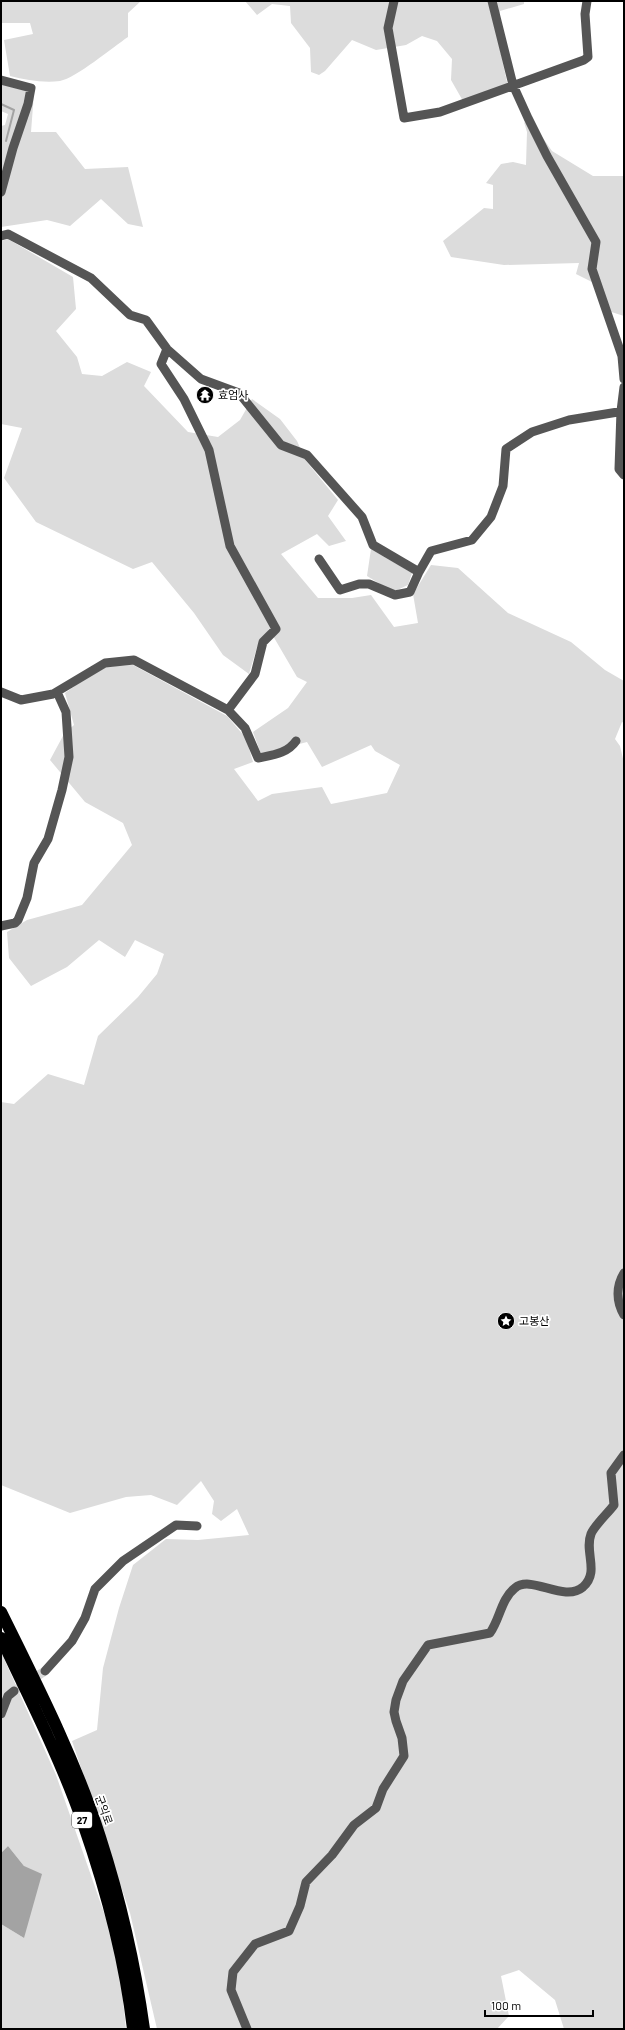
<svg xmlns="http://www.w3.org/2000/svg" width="625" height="2030" viewBox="0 0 625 2030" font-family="Barlow,'Noto Sans KR',sans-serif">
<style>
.green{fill:#dcdcdc}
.water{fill:#a3a3a3}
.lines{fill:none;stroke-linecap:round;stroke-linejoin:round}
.stream{stroke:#a3a3a3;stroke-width:2}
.minor-tunnel{stroke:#d9d9d9;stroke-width:9;stroke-dasharray:9 4.5;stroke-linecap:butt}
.minor{stroke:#555;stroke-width:9}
.highway{stroke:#000;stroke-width:12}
.labels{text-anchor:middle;stroke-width:3.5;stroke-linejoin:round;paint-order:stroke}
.shield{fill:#fff;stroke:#4c4c4c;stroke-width:1}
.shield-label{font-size:10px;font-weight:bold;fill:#000}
.poi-label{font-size:11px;fill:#000;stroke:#fff;text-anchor:start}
.street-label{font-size:11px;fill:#000;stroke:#fff}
</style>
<rect width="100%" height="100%" fill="#fff"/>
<path class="green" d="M1,1H141L128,13V37C113,47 76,78 60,81C43,83 26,80 10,76L4,40L33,34L30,23H1Z
M245,1H524V4L500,11V50L509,91L463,101L451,80L452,59L437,41L422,36L406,45L376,50L352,40L325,71L319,75L311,72L310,48L291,23L290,6L272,4L257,15Z
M1,84L34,93L31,132H56L85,169L128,167L143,227L128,224L101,199L70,226L47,220L1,227V126L5,125L8,114L1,111Z
M524,122L538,131L552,151L593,176H624V316L602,309L594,283L576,274L579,263L504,265L451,257L443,241L484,208L493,209V185L486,183L501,164L513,162L526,165L527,132Z
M8,239L73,277L76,309L56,331L77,357L82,374L102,376L127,362L151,372L144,386L188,432L218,437L240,420L252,399L280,419L297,441L306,461L338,500L328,516L346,541L329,546L317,534L281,554L318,598H352L371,595L394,627L418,623L413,594L431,565L458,568L508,613L571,642L605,670L624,681V723L622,722L615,739L620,746L624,763V2029H564L555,2000L519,1970L501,1976L509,2016L497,2029H157L130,1913L72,1741L97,1730L103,1668L119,1608L133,1565L166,1539L198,1540L249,1535L237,1509L221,1521L212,1514L214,1501L201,1481L177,1505L151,1495L126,1497L70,1513L1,1485V1102L14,1104L48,1074L84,1085L98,1036L138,997L157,974L164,954L135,940L125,957L99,940L67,967L31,986L9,958L7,932L27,920L82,905L132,845L123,823L85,802L50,760L64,734L74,725L65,693L83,680L108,666L133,665L227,716L246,738L253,762L234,769L258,801L272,794L322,787L331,804L387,793L400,765L375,751L371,745L322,767L307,742L261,754L253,732L288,708L307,682L297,677L269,629L257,647L249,674L223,655L194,613L152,562L133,569L36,522L4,478L22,428L1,424V241Z
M371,549L412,573L408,585L393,592L367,576Z
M1,1652L56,1775L118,1953L126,2029H1V1924L24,1938V1866L8,1846L1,1853Z"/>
<path class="water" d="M8,1846L24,1866L42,1874L24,1938L1,1924V1853Z"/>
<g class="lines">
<path class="stream" d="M1,104L14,110L6,141"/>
<path class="minor-tunnel" d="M14,1691L45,1671"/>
<path class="minor" d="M394,1L388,28L404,118L440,112L584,60L588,57L585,14L587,1
M492,1L513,85L528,118L547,156L596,242L592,269L622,356L624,379
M1,80L31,88L28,104L13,148L1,192
M1,236L8,234L91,278L130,315L146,320L167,349L201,379L239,393L281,445L307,455L362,517L373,545L419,572L431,551L472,540L491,517L503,486L506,449L532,432L569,420L624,411
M167,349L161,364L184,399L209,450L230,546L276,629L263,642L255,674L228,710
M624,387L621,411L619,469L624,475
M319,559L340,590L359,584H369L395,595L410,592L419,572
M1,692L21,700L53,694L105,663L134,660L228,710L245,728L258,758C272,755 287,754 296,741
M1,926L15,923L18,920L27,898L34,863L48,839L62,790L69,757L66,712L57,692
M624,1273C616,1286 616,1301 624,1315
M45,1671L72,1641L85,1618L95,1589L123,1561L176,1525L197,1526
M1,1714L8,1696L14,1691
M247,2029L231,1990L233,1972L255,1944L289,1931L300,1906L306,1882L332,1855L354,1825L376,1808L383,1789L404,1756L402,1738L396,1721L394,1712L396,1700L403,1681L428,1645L490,1633C500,1619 501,1599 515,1588C531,1574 564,1603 583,1587C600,1572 584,1552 591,1534C594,1526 608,1513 614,1505L611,1473L624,1455"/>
<path class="highway" d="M1,1612C37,1685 75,1759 100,1837C120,1899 135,1964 144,2029
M1,1638C30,1699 61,1760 83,1823C106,1889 125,1959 133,2029"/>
</g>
<defs>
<symbol id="temple-disc" viewBox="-11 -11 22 22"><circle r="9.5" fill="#000" stroke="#fff"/><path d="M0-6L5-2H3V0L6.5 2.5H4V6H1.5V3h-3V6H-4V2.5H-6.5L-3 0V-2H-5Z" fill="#fff"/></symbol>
<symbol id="sight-disc" viewBox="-11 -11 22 22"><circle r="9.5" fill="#000" stroke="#fff"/><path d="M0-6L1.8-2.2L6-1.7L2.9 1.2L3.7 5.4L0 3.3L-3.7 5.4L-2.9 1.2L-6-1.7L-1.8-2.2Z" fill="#fff"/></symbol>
</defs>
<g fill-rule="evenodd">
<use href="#temple-disc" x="195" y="385" width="20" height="20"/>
<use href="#sight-disc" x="496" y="1311" width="20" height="20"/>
</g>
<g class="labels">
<rect class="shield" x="72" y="1812" width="20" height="16" rx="3"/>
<g class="shield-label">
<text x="82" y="1824">27</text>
</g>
<g class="poi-label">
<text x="218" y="399">효엄사</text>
<text x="519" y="1325">고봉산</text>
</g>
<g class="street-label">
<text transform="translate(104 1810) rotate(70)" y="4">군익로</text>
</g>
</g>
<rect width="625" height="2030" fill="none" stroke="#000000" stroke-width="4"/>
<path d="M485 2010v6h108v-6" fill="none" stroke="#000000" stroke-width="2"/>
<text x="491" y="2010" font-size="12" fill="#000000" stroke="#ffffff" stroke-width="3" paint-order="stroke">100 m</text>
</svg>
